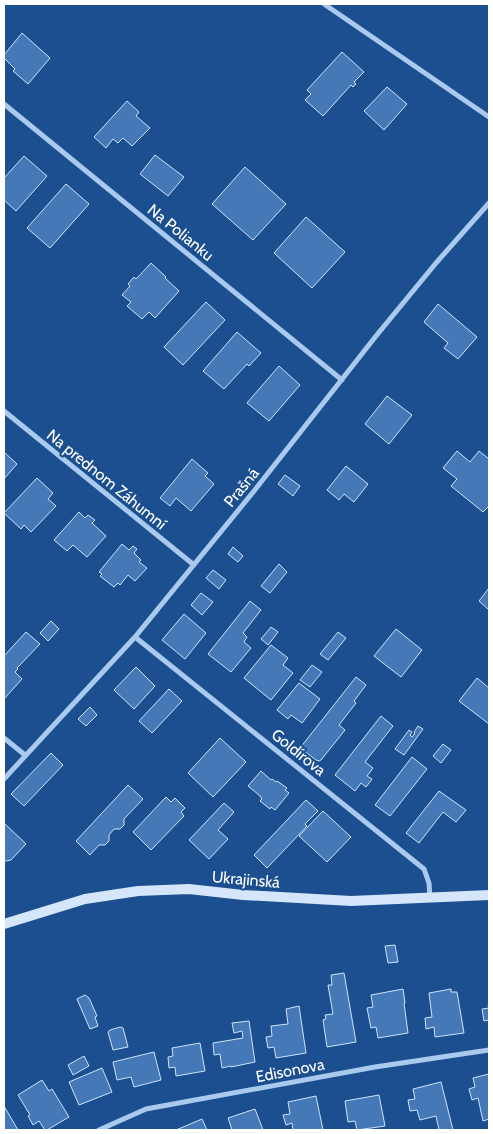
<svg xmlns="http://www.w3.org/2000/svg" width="493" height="1134" viewBox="0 0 493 1134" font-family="Cabin,sans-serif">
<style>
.building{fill:#4478b7;stroke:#cfe3fa}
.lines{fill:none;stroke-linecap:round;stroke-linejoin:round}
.minor{stroke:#a9c9ee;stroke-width:5}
.secondary{stroke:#d6e6fa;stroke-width:10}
.labels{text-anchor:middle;stroke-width:4;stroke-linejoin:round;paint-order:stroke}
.street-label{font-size:16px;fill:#fff;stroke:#1b4f8f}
</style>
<rect width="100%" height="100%" fill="#1b4f8f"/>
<path class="building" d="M22,33L50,58L28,84L13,71L15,69L4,58V55Z
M342,52L364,72L354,82L356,84L353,87L351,85L323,116L305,100L311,94L307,90Z
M387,87L407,104L384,130L364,111Z
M127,101L139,112L136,116L150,128L132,146L123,138L118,143L113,139L106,148L94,137Z
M155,155L184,177L168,196L140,174Z
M24,156L47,176L16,211L4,200V178Z
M245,167L286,204L253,240L212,204Z
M66,184L89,204L50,248L27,228Z
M306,217L345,252L312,288L274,253Z
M151,263L166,277L165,278L179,291L155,318L149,312L142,319L127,306L131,302L122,295L130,286L128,284L134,277L136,279Z
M206,302L225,320L183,365L164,347Z
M438,304L477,337L458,359L444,348L448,343L424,322Z
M237,332L261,353L249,366L247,364L224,389L203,371Z
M279,366L300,385L269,421L247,403Z
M387,396L412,415L389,444L365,424Z
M457,451L470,462L479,451L489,459V506L483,512L451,486L457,479L443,468Z
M4,452L17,464L4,479Z
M192,459L208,473L205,476L214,484L191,511L176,498L170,506L160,498Z
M346,466L368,484L354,502L344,494L339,500L327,490Z
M285,475L300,486L293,496L278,484Z
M37,478L53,493L48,499L56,506L31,532L24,525L21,529L4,513Z
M79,512L85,518L88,515L95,520L92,523L106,536L87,557L73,545L67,551L54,540Z
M122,544L129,550L133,546L137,549L134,553L141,560L139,562L147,568L135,581L128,575L120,585L118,583L114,587L100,576L102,574L99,572Z
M233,547L243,556L238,562L228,554Z
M279,564L287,572L270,593L261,586Z
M213,570L226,580L219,589L206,578Z
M489,588V610L479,601Z
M201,593L213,602L202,615L191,605Z
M250,601L261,610L243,633L247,637L244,642L251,648L231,672L208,654Z
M184,614L206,633L185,659L162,640Z
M51,621L59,629L48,641L40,633Z
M271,627L278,632L268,645L261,639Z
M396,629L422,650L401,677L374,656Z
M26,632L40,644L17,668L18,669L15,672L22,679L4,699V656Z
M338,632L346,638L328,660L320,654Z
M271,645L288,658L283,665L293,673L271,700L244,678Z
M312,665L322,672L310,687L300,680Z
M136,667L155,686L134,709L114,690Z
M356,677L366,685L354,701L356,703L339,725L345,730L321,760L319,761L316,760L300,748Z
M477,678L489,688V724L459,701Z
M299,683L320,699L302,723L291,715L288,719L277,710Z
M169,689L182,701L152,733L139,721Z
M90,707L97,715L86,726L78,719Z
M381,716L393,726L365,762L373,768L367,776L372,779L366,787L361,783L355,791L335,775Z
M418,726L423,729L404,755L395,749L409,730L412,732L410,735L412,737L415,733L414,732Z
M220,738L246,762L213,797L188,773Z
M443,744L451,750L441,763L433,756Z
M51,753L63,765L24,806L11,794Z
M412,757L427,769L390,816L375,805Z
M261,771L271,780L272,779L276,782L277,781L287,788L285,790L289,793L275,810L271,807L270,809L260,801L262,799L259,795L248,786Z
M128,785L143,799L124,819V825L120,829H114L109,835V841L105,845H99L90,855L76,841Z
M439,791L466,810L456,822L443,812L419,843L406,833Z
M166,797L171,802L175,798L185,808L181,812L184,816L151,850L133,832Z
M306,800L318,811L305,824L307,826L267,868L254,855Z
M224,803L234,812L218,830L228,839L209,859L189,840Z
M323,811L351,837L327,862L299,836Z
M4,823L26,844L11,860L6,861L4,860Z
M395,945L398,962L388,963L385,946Z
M344,973L356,1042L327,1047L323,1020L326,1019L325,1015L333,1014L328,985H332L331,975Z
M403,989L405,1003H404L408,1033L378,1038L376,1027L371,1028L367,1008L373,1007L371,995Z
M451,989V992H457L464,1033L435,1037L434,1027L426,1029L425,1018L432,1017L429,993Z
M85,995L89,998L97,1016L95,1017L98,1026L90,1029L77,999Z
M488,1005H489V1020L484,1021L482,1009L489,1008Z
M299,1006L306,1053L276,1058L274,1047L268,1048L266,1037L272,1036L271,1026L288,1024L286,1009Z
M249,1021L255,1062L231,1067V1066L222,1068L220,1054L214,1055L213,1043L243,1038L242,1031L234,1033L232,1023Z
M120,1027L123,1028L128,1047L113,1050L108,1032L110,1030Z
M200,1043L205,1071L176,1076L175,1067L169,1068L168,1057L173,1056L172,1048Z
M154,1052L161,1080L134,1087L131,1077L117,1080L113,1062Z
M84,1056L89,1066L73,1075L68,1065Z
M102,1068L112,1092L79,1105L69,1082Z
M489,1074V1119L483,1121L478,1098L472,1100L469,1089L475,1087L473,1078Z
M42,1080L49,1091L52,1089L69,1117L47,1130H45L39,1121L33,1125L28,1116L30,1115L18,1095Z
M441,1082L453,1130H439L436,1116L420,1120L417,1110L410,1111L408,1100L415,1099L413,1089Z
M379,1095L385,1126L357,1130L355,1121L348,1122L345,1101Z
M316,1096L323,1130H293L292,1123L286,1125L283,1115L290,1114L288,1102Z
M4,1106L18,1130H4Z
M255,1109L263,1130H232L228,1118Z
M202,1119L207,1130H176Z"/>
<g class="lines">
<path class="minor" d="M324,4L489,117
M4,104L342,380
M4,411L194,565
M135,637L424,869L429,883L430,898
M4,738L25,755
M4,779L135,637L254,491L376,336L436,263L489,203
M99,1130L146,1109L375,1067L489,1050"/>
<path class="secondary" d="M4,924L85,899L138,891L189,889L243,895L351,901L489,895"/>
</g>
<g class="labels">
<g class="street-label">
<text transform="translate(181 232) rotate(39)" y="6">Na Polianku</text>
<text transform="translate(107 479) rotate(39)" y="6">Na prednom Záhumní</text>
<text transform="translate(241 487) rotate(-51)" y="6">Prašná</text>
<text transform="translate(299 752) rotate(39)" y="6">Goldírova</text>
<text transform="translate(246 879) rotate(5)" y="6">Ukrajinská</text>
<text transform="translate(290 1070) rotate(-11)" y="6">Edisonova</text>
</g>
</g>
<rect width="493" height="1134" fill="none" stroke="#ffffff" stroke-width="10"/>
</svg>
